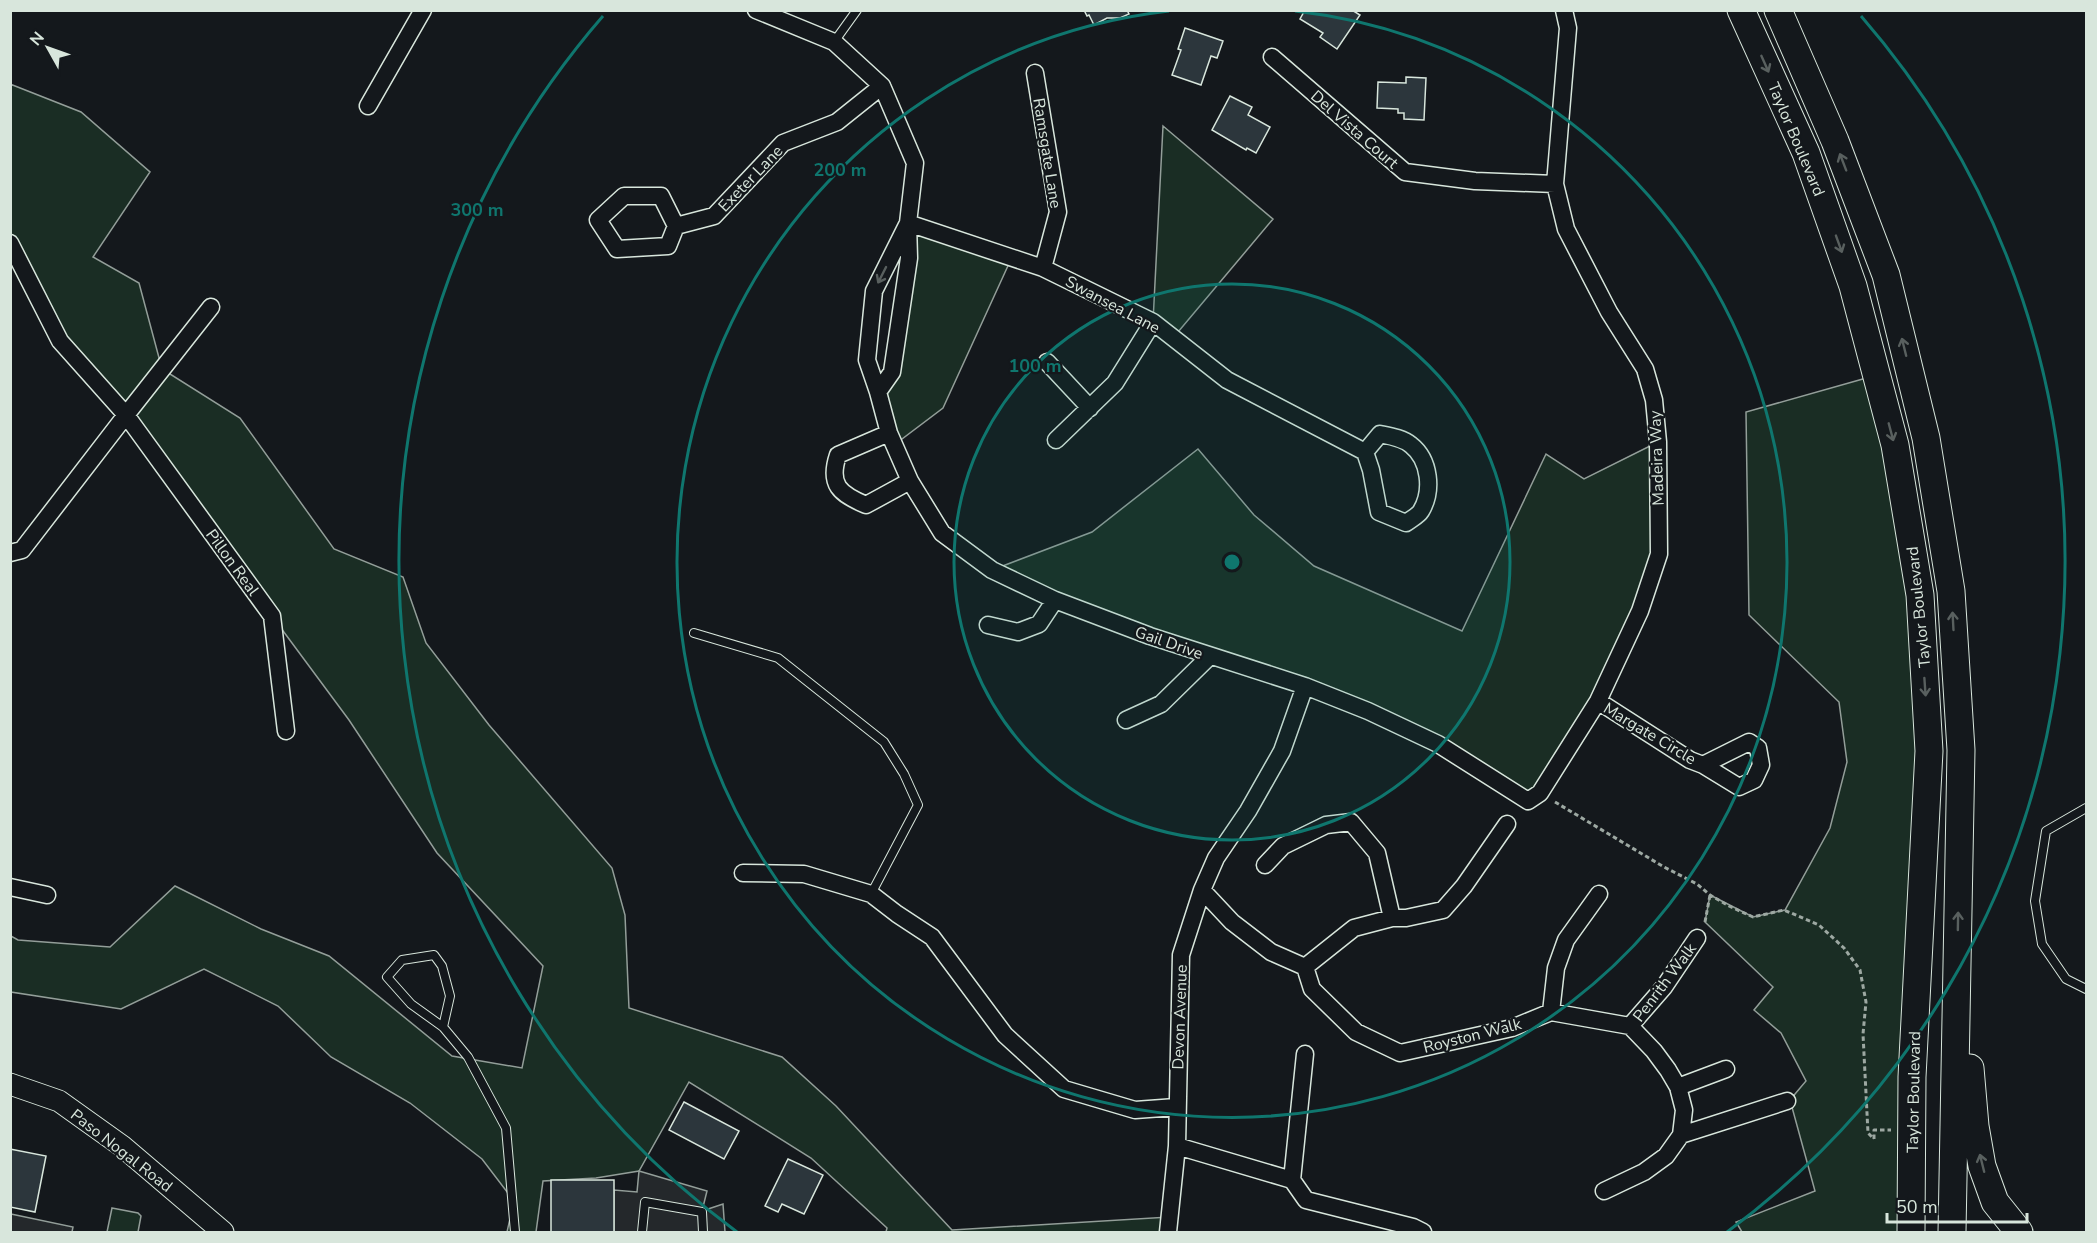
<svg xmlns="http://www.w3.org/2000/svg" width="2097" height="1243" viewBox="0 0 2097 1243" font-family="'Nunito Sans',sans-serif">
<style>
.green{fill:#1a2d24;stroke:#939e99;stroke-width:1.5}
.parking{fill:#24282b;stroke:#939e99;stroke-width:1.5}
.building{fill:#2c363c;stroke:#d8e6dc;stroke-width:1.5}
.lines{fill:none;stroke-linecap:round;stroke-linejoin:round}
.service-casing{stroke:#d8e6dc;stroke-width:10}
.minor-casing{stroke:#d8e6dc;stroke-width:19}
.tertiary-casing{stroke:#d8e6dc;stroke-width:23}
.primary-casing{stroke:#d8e6dc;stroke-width:29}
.path{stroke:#9da8a2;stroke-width:3;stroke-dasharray:4.5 3;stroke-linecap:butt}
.service{stroke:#14181c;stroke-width:8}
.minor{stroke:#14181c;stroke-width:16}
.tertiary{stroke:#14181c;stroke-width:21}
.primary{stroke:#14181c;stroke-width:27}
.oneway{stroke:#59605f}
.ring{fill:none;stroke:#0f766e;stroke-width:3}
.labels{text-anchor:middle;stroke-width:4.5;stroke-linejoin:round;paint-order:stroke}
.street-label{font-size:16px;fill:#d8e6dc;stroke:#14181c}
.centre{fill:#0f766e;stroke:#14181c;stroke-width:3}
.ring-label{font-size:18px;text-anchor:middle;font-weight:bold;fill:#0f766e;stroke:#14181c;stroke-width:4.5;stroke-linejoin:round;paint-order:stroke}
</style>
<rect width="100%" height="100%" fill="#14181c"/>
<path class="green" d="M10,84L81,112L150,172L93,257L139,283L162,369L240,418L334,549L403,577L426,643L489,725L612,868L625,915L629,1008L782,1057L836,1106L952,1230L1169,1217L1168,1232H886L887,1228L811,1158L689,1082L639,1171L596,1178L543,1181L536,1232H507L514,1201L482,1159L410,1103L331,1057L278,1006L204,969L121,1009L11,992V936L18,940L110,947L175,886L261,929L329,956L452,1056L522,1068L543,966L437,853L349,720L272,616L60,341L11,243Z
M1163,126L1273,219L1173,338L1153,322Z
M908,223L1012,257L943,408L894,445L878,392L892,372Z
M1877,375L1920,595L1911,1232H1742L1736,1222L1815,1191L1790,1100L1806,1081L1781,1033L1754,1010L1773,987L1705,922L1710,895L1753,917L1785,910L1830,828L1847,762L1839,702L1749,615L1746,412Z
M1658,442L1659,554L1598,701L1528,801L1438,744L992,570L1092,532L1198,449L1254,515L1314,566L1462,631L1546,454L1584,479Z
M112,1208L138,1213L141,1216L138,1232H107Z"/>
<path class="parking" d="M639,1171L707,1191L702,1211L723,1204L725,1232H614V1190L637,1192Z
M11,1214L73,1227L72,1232H11Z"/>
<path class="building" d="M1084,10H1127L1129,14L1120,18H1107L1094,25L1089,15L1087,16Z
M1305,10H1352L1360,15L1337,49L1320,37L1323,33L1300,19Z
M1185,28L1223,41L1217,58L1211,56L1201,85L1172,75L1181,50L1178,49Z
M1406,77L1426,78L1424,120L1404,119V113H1398V109L1377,108L1378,82L1406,83Z
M1230,96L1252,107L1248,115L1270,127L1256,153L1247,148L1246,150L1212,130Z
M684,1102L739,1131L724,1159L669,1130Z
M10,1149L46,1156L35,1212L10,1207Z
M788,1159L823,1175L804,1214L782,1204L778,1212L765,1206Z
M551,1180H614V1232H551Z"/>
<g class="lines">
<defs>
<path id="service" d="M834,42L857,10
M694,633L778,658L884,742L904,774L918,805L871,894
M2086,808L2046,831L2035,901L2042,944L2066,979L2086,989
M443,1027L450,996L442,966L434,955L402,960L387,977L411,1004L443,1027L468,1057L506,1128L515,1232
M642,1232L645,1202L702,1212L703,1232"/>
<path id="minor" d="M756,10L834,42L882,86L915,163L908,223L909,258L892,372L878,392L867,360L874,291L908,223
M1272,57L1405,172L1475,181L1555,184
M1035,73L1058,212L1043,268
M368,106L423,10
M624,196H661L676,226L668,246L617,249L598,220Z
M908,223L1043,268L1153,322L1227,380L1365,452L1371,470L1379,512L1406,523C1411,519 1418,516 1421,511C1433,491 1430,460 1411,445C1403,438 1390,436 1380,434L1365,452
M676,226L714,216L783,143L837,122L882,86
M10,243L60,341L126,415L22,550L10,553
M211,307L126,415L272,616L286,731
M1047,362L1090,408
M878,392L889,433L910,481L942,533L992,570L1055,600L1150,636L1305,686L1368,711L1438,744L1528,801L1540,793L1598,701L1640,611L1659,554L1658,442L1654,400L1645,369L1609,312L1566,229L1555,184L1568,28L1564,10
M889,433L838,455C828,485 840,494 866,505L910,481
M1056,440L1115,383L1153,322
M988,625L1018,632L1039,624L1055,600
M1598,701L1690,760L1703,765L1739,787L1754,780L1761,765L1758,748L1749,742L1703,765
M1126,720L1161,704L1210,656
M1265,865L1283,846L1326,825L1351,822L1377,853L1392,918
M743,873L804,874L871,894L897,914L932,937L1005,1035L1064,1089L1135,1110L1176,1107
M10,887L47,895
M1202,890L1232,922L1271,952L1305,967L1354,928L1392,918H1406L1443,910L1464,886L1507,824
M1305,967L1312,989L1356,1032L1400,1053L1512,1028L1551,1012L1630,1026L1654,1051L1668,1070L1678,1087L1684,1110L1681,1135L1666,1156L1644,1172L1604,1191
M1551,1012L1556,968L1566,940L1599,894
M1630,1026L1664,987L1697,938
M1678,1087L1726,1069
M1681,1135L1787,1101
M1177,1146L1292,1180L1305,1054
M1292,1180L1306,1200L1413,1227L1423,1232
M1168,1232L1177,1146L1181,955L1202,890L1216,858L1248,811L1282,751L1305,686"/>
<path id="tertiary" d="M10,1084L59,1101L122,1146L223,1232"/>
<path id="primary" d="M1741,10L1806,153L1853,286L1895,445L1920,595L1929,751L1912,1077L1911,1232
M1778,10L1835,141L1886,275L1926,438L1951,591L1961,750L1952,1232
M1970,1068L1975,1126L1982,1166L1995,1202L2019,1232"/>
</defs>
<use href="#service" class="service-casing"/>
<use href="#minor" class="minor-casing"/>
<use href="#tertiary" class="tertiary-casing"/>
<use href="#primary" class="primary-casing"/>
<path class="path" d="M1555,802L1664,867L1697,884L1710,895L1729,906L1753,917L1784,910L1819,925L1844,948L1860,970L1866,1002L1863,1034L1868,1133L1874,1139
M1705,922L1710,895
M1874,1139V1130H1891"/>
<use href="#service" class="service"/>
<use href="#minor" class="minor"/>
<use href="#tertiary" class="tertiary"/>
<use href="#primary" class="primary"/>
</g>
<defs><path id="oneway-shaft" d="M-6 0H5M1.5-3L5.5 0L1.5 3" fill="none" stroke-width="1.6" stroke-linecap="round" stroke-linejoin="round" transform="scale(1.5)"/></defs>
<g class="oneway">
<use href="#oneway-shaft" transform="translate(1765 64) rotate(66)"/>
<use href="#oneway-shaft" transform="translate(1843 162) rotate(-111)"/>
<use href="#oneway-shaft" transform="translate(1839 244) rotate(70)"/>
<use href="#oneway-shaft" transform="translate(882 275) rotate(117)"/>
<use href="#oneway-shaft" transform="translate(1904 347) rotate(-104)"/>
<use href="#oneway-shaft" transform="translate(1891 432) rotate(75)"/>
<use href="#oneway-shaft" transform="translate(1953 621) rotate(-93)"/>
<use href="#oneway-shaft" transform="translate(1925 687) rotate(86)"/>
<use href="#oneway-shaft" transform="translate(1958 921) rotate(-89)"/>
<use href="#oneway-shaft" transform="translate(1982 1163) rotate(-104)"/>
</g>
<circle cx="1232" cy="562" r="278" fill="#0f766e" fill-opacity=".12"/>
<g class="ring">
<circle cx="1232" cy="562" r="278"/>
<path d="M1295 11A555 555 0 1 1 1169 11"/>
<path d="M737 1232A833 833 0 0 1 603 16M1861 16A833 833 0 0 1 1727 1232"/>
</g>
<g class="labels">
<g class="street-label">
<text transform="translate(1355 129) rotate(41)" y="6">Del Vista Court</text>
<text transform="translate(1797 139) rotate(67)" y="6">Taylor Boulevard</text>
<text transform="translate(1048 153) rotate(81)" y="6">Ramsgate Lane</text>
<text transform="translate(750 178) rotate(-46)" y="6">Exeter Lane</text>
<text transform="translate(1113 304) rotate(28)" y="6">Swansea Lane</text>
<text transform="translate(1656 458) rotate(-92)" y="6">Madeira Way</text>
<text transform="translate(233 562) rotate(54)" y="6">Pillon Real</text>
<text transform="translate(1918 607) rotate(-96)" y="6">Taylor Boulevard</text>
<text transform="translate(1169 642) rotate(19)" y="6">Gail Drive</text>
<text transform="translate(1650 733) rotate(31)" y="6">Margate Circle</text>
<text transform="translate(1664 982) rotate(-53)" y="6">Penrith Walk</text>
<text transform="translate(1179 1017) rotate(-88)" y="6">Devon Avenue</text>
<text transform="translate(1472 1035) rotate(-14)" y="6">Royston Walk</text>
<text transform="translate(1913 1092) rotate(-89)" y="6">Taylor Boulevard</text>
<text transform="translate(122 1150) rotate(38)" y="6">Paso Nogal Road</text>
</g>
</g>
<circle cx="1232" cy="562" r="9" class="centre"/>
<g class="ring-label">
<text x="840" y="176">200 m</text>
<text x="477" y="216">300 m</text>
<text x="1035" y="372">100 m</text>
</g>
<rect width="2097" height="1243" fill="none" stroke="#d8e6dc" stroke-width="24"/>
<g transform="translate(48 48) rotate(310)" stroke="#14181c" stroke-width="4.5" paint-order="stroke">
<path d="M0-4.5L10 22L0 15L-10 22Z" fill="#d8e6dc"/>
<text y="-9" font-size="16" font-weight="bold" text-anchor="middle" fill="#d8e6dc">N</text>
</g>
<path d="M1887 1213v9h140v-9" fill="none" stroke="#d8e6dc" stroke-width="3"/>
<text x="1896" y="1213" font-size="18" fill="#d8e6dc" stroke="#14181c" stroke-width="4.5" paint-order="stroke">50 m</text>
</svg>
